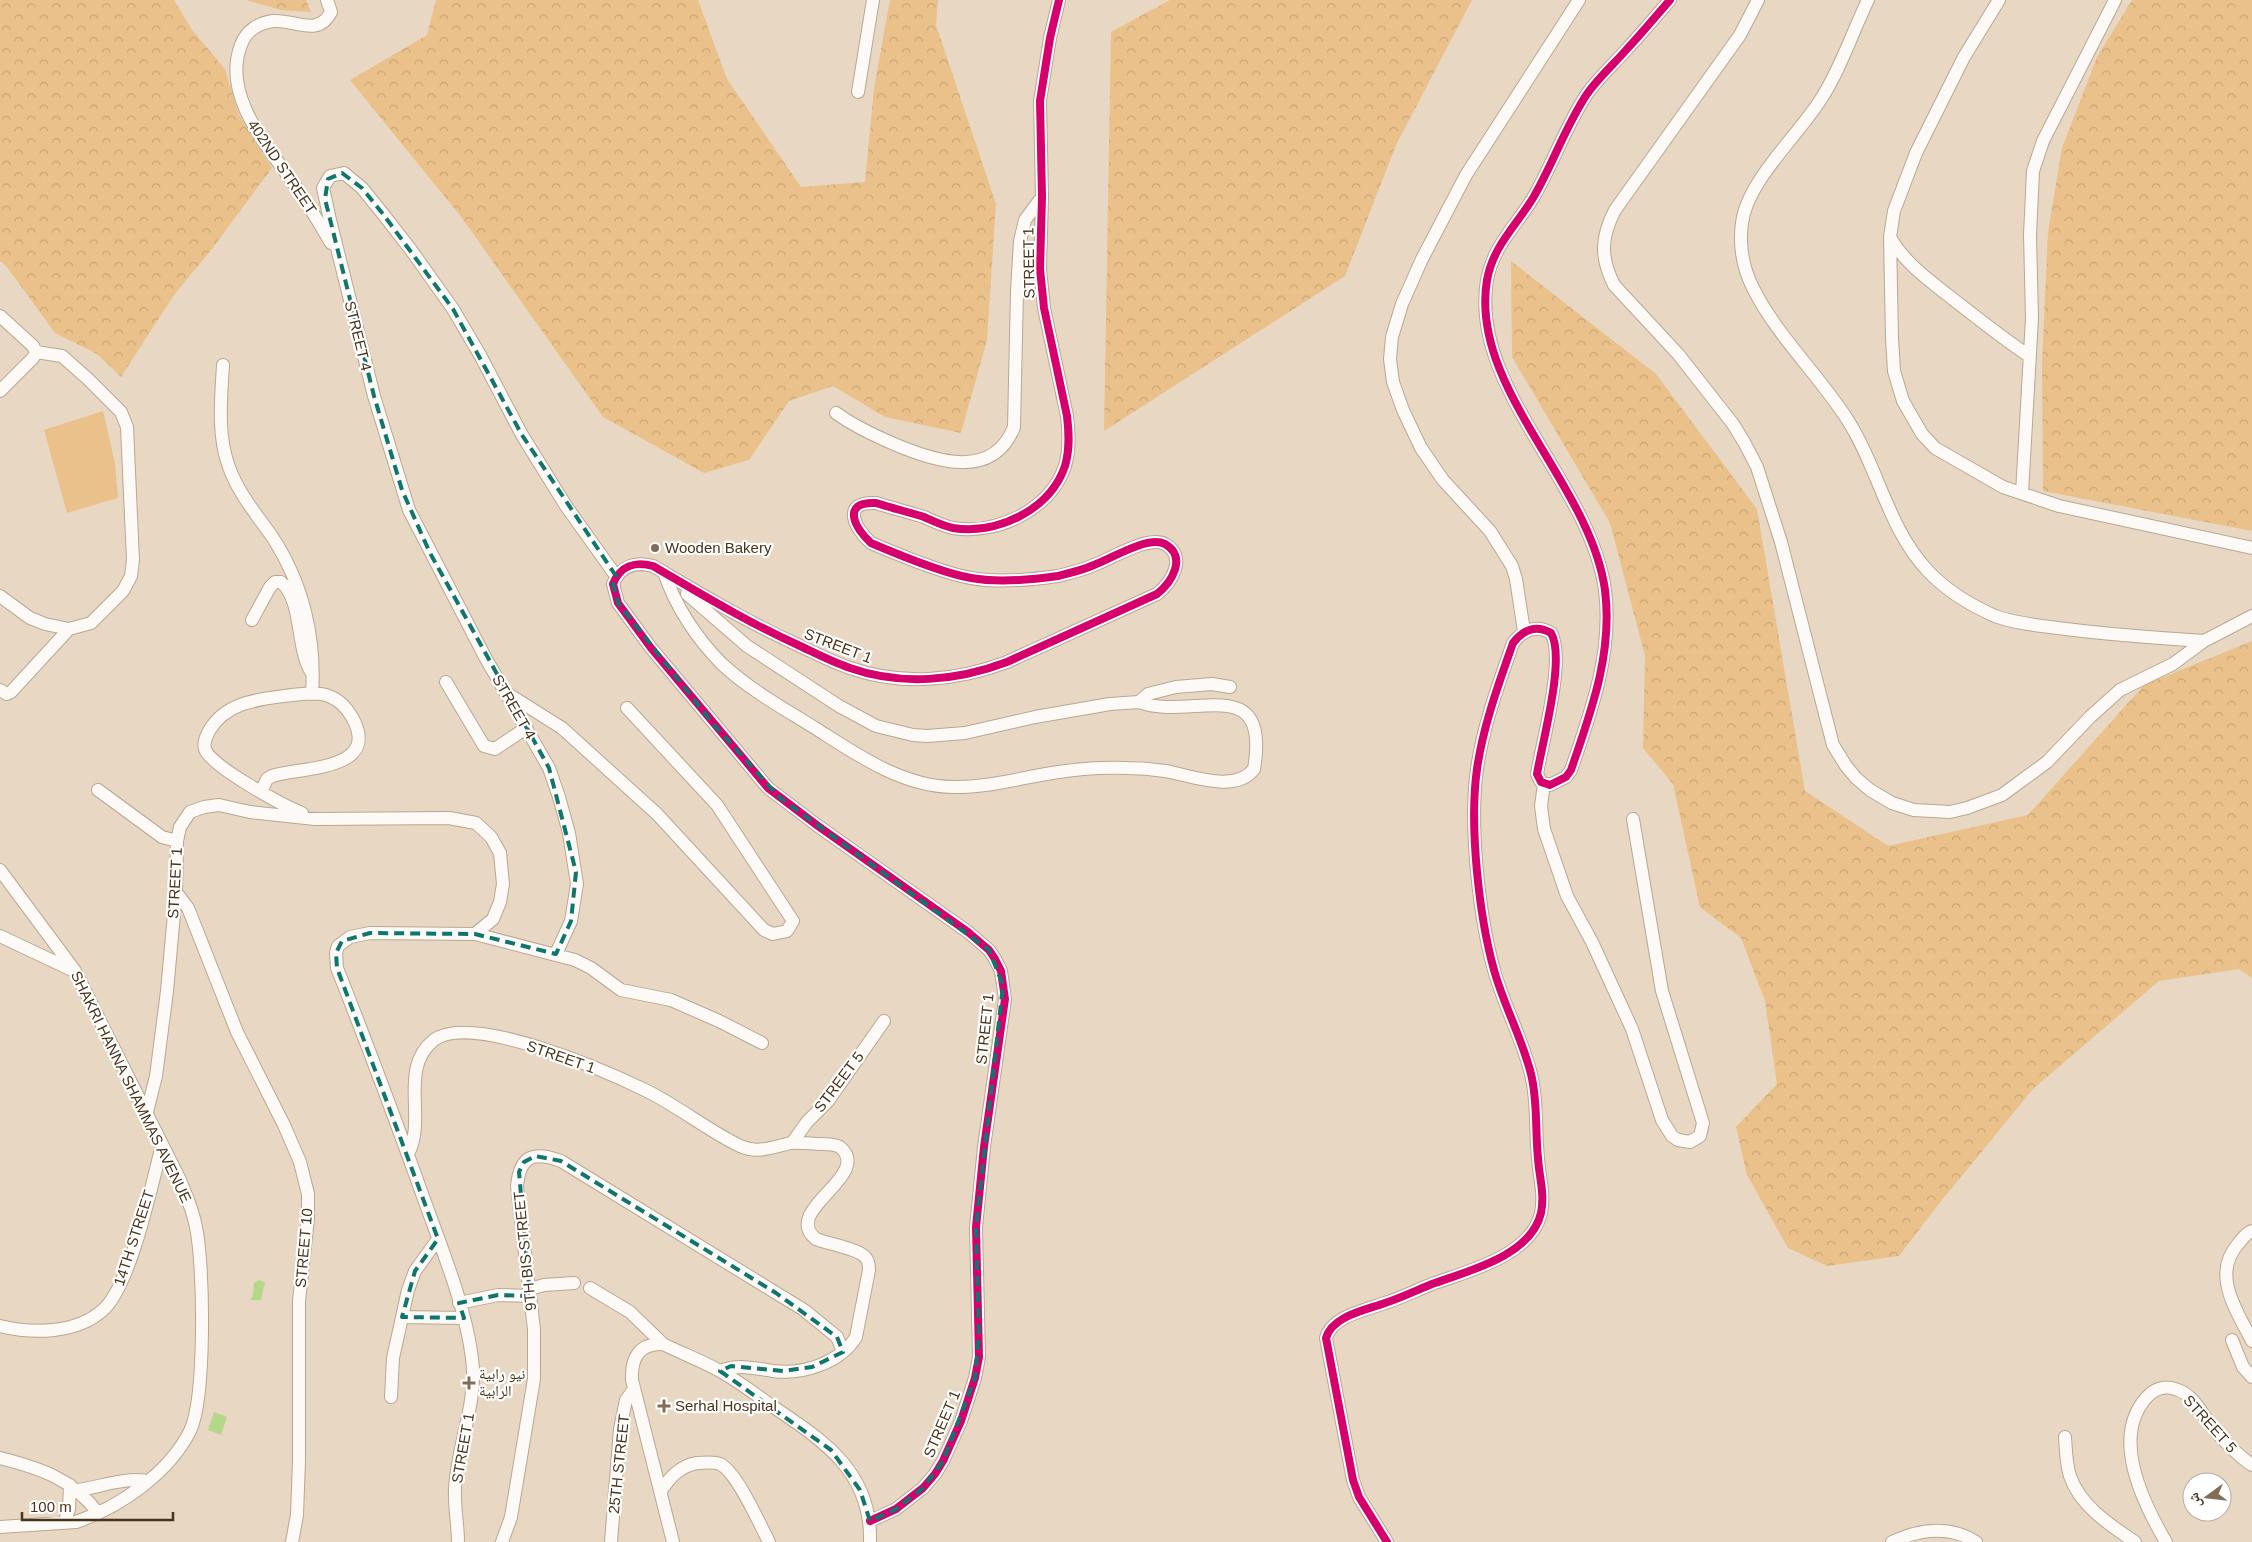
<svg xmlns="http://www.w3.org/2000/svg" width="2252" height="1542" viewBox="0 0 2252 1542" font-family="Arial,'Noto Naskh Arabic',sans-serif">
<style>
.green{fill:#eac18a}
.forest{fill:url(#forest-crowns)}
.water{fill:#b4d78a}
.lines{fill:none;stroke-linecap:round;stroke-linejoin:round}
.minor-casing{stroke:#b8a892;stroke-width:14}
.minor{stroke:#fcf9f6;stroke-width:12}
.cycleway-casing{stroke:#fff;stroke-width:11}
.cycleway{stroke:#d6006c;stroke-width:8}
.marked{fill:none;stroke:#0f766e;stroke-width:4;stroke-dasharray:10 6;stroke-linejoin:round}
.poi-dot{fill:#806d55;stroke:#fff;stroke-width:2}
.labels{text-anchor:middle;stroke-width:4.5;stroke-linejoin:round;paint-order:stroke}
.street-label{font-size:15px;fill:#48341a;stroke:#fff}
.poi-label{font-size:15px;fill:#48341a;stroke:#fff;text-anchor:start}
</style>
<defs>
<pattern id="forest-crowns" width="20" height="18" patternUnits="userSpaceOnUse" patternTransform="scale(1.25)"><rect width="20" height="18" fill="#eac18a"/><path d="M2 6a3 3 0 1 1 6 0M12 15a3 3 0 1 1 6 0" fill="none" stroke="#caa676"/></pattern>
</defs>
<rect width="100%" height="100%" fill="#e8d8c3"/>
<path class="green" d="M103,411L115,463L118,498L67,513L44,430Z"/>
<path class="forest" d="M0,0H174L192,30L225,69L239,115L272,168L212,249L174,295L121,377L97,354L55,333L7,267L0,261Z
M246,0H306L311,12L281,10Z
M436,0H698L727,79L801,187L865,182L874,88L890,0H938L936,25L996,204L987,340L961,433L885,417L833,386L789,401L749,460L704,473L603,417L462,218L350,80L427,35Z
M1170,0H1472L1397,143L1345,276L1104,431L1111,32Z
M2132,0H2252V531L2043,491L2042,363L2048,232L2062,148L2097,57Z
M1511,261L1656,374L1757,509L1805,791L1888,846L2028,815L2144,685L2252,641V978L2239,969L2159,981L2033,1089L1938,1205L1899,1256L1827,1266L1788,1248L1747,1175L1736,1127L1777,1084L1765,1001L1741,938L1700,907L1673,784L1643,748L1645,656L1610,523L1512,357Z"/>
<path class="water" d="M259,1280L265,1282L261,1300H250L253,1296L254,1283Z
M214,1412L227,1417L221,1435L208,1430Z"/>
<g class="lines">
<defs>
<path id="minor" d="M327,0L331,12C318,38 294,19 273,21C258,23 246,31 241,45C224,88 257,134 281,166C299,190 316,217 331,243
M1758,0L1740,35L1615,210C1601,237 1600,257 1614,285L1678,354L1733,424L1744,442L1757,467L1781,542L1833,745L1846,766L1856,778L1870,790L1892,803L1914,810L1950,812L1967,808L2002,795L2047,762L2090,717L2120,690L2173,664L2204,641L2252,616
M1868,0C1852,33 1841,68 1821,99C1798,136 1747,181 1742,223C1739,245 1743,268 1753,288C1777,336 1818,374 1847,419C1878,467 1888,529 1928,571C1946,590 1972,606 1995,616C2017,624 2043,626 2066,629C2112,635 2158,638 2204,641
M1999,0L1964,57L1916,153L1894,211L1890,237L1892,338L1894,371L1903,401L1922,434L1935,448L2003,487L2059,506L2252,548
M858,92L873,0
M1891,239C1907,266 1933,283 1958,303C1981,321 2004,339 2029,356
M0,316L33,346L36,352L33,358L0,391
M223,365C221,399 217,435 229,467C238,493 257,515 273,538C303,584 316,639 312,694
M836,413C854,426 873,435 894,444C934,461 993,481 1014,427L1017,291L1020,241L1025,220L1042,197
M2022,493L2032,318L2030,235L2033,171L2043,141L2115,0
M664,572C675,606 697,639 722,664C750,690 783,708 815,728C856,754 901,786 952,787C986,788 1019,778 1052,773C1076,769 1103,767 1127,768C1140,768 1152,769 1165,771C1190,775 1235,794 1254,769C1271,669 1191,722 1139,702
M687,594L747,646L839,706L876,726L913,735L927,736L965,733L1035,717L1110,704L1139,702L1148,694L1176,687L1212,684L1230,687
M0,596L30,618L45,624L69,629L91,623L123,591L131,576L133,560L127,427L121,412L88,379L62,356L36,352
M252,620L270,587L275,582H281C303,601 296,647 311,672
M1524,631L1516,579L1512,566L1490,531L1443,480L1421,448L1403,410L1393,382L1390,359L1392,337L1402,304L1422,259L1466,175L1579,0
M446,682L484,746L495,749L526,728
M0,690L7,694L11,692L69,629
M508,694L562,728L657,814L764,930L773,934L787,931L793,921L717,805L627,708
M1544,784L1541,806L1544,829L1567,896L1592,942L1632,1029L1662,1120L1672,1136L1678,1140L1690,1142L1700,1136L1703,1123L1662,991L1633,819
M98,790L162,837L177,841
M261,792L267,779L272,776C300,767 376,771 355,723C349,710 339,699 326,695C315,692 303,694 292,695C261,699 226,701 209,731C206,737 203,743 205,749C210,766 284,806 302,813
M0,870L75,971L180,1180C186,1195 193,1210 196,1227C204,1265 206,1398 190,1431C169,1473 120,1507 76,1522L0,1527
M176,892L188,908L237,1032L284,1125L300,1162L308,1194V1218L299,1301V1461L297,1515L292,1542
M0,936L72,970
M556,954L571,921L577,884L569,833L559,797L549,768L485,657L409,510L374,396L330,220L323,188L330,176L344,173L362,188L383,214L411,250L453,309L480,355L522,435L566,506L616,576
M147,1112L156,1076L167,991L176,892L177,841L180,827L190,812L204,807L219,805L250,812L315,819L449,818L476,823L491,837L500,853L503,884L500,902L493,919L475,934
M792,1143L807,1122L828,1101L884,1021
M408,1154C427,1119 398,1068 434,1040C471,1012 606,1071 645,1090C678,1106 707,1130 740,1146C758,1154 773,1147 791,1143C801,1142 812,1144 822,1144C828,1144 834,1144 840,1147C874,1176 780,1210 816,1239C828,1244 860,1249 866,1258C869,1262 869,1266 869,1270L856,1337C840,1363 802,1375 773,1371C755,1368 738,1364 720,1371
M2252,1231C2246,1233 2242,1239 2238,1244C2211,1275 2237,1311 2252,1341
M590,1288L630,1312L663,1344
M530,1289L544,1285L574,1283
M459,1303L498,1295L530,1296
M402,1317L464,1318
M0,1326C33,1334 76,1334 103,1310C131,1285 152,1183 162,1145
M2232,1340L2243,1367L2252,1377
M391,1397L393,1358L408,1290L415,1271L438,1239
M2065,1437C2066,1450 2066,1464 2070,1476C2080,1506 2110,1525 2135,1542
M0,1458C40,1468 73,1479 98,1513
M78,1490C101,1487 124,1477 147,1481
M661,1491C670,1477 680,1466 697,1463C703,1463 713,1461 720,1464C737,1472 760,1525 769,1542
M870,1521L896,1509L923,1488L935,1474L943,1461L961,1421L975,1378L979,1357L976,1227L984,1147L1005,999L1001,971L995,959L989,950L968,932L818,826L768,788L651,648L618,603L613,584C620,566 635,561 653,566C701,594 747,622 798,645C815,653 832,662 850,668C901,686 957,681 1007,662L1157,594C1171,583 1188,557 1165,544C1148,535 1111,559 1094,565C1083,570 1070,573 1058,576C1030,580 999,583 971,578C942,573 899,555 871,543C854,528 841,501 876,503C892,508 908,512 924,517C933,521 943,526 953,528C997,535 1050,510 1065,466C1070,449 1069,433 1067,416L1044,308L1040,269L1042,197L1040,101L1050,38L1059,0
M64,1523L69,1509L70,1485
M458,1542C458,1524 454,1507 455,1489C457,1445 478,1403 472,1358C465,1305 443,1252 425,1202C397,1124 368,1046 337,968L336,953L338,946L350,937L370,933L475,934L575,960L591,968L621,990L671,1000L719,1021L762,1043
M502,1542L511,1517L534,1379V1329L517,1186C520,1155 534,1151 561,1161L804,1310L837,1337L843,1352
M611,1542L620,1429L626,1400L634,1389
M673,1542L632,1380C631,1358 639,1343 663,1344C681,1353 700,1360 718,1370C737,1380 755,1394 772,1406C824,1441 872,1472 870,1542
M1387,1542L1359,1497L1353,1480L1326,1338C1332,1316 1366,1310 1385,1303C1401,1298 1417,1290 1432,1284C1468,1271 1531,1256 1541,1213C1545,1193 1539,1177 1538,1158C1535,1130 1538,1102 1531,1074C1522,1038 1504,1006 1494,970C1479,916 1469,825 1477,769C1483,726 1499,683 1513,643C1523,630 1536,624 1551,633C1566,658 1542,743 1537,774L1541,782L1550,785L1566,777L1571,770C1591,712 1613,653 1605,590C1590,482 1469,388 1487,280C1493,246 1516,226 1533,198C1553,164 1565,127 1587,94C1598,78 1614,64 1627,49C1642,33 1656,16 1670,0
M1892,1542C1920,1529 1949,1525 1976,1542
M2166,1542C2143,1503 2110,1437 2147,1397C2155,1388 2166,1385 2178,1390C2195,1396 2202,1415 2213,1428C2225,1442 2237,1455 2252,1465"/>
</defs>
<use href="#minor" class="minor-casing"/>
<use href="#minor" class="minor"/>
<defs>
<path id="cycleway" d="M870,1521L896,1509L923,1488L935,1474L943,1461L961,1421L975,1378L979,1357L976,1227L984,1147L1005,999L1001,971L995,959L989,950L968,932L818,826L768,788L651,648L618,603L613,584C620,566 635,561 653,566C701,594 747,622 798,645C815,653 832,662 850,668C901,686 957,681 1007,662L1157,594C1171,583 1188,557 1165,544C1148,535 1111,559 1094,565C1083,570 1070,573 1058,576C1030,580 999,583 971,578C942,573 899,555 871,543C854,528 841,501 876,503C892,508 908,512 924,517C933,521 943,526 953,528C997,535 1050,510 1065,466C1070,449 1069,433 1067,416L1044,308L1040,269L1042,197L1040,101L1050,38L1059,0
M1387,1542L1359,1497L1353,1480L1326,1338C1332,1316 1366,1310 1385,1303C1401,1298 1417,1290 1432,1284C1468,1271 1531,1256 1541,1213C1545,1193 1539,1177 1538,1158C1535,1130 1538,1102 1531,1074C1522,1038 1504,1006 1494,970C1479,916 1469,825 1477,769C1483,726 1499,683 1513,643C1523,630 1536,624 1551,633C1566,658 1542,743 1537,774L1541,782L1550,785L1566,777L1571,770C1591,712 1613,653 1605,590C1590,482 1469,388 1487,280C1493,246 1516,226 1533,198C1553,164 1565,127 1587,94C1598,78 1614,64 1627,49C1642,33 1656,16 1670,0"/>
</defs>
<use href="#cycleway" class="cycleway-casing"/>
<use href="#cycleway" class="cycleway"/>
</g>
<path class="marked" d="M342,173L362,188L383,214L453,309L522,435L616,576L613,584L618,603L714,725L779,797L989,950L1003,985L976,1227L979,1334L975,1378L943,1461L923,1488L896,1509L870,1521L860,1490L831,1450L720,1371L731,1366L783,1371L812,1367L843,1352L837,1337L776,1293L561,1161L535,1156L524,1162L519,1172L530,1296L498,1295L459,1303L464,1318L402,1317L415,1271L438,1239L337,968L336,953L342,941L370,933L475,934L556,954L571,921L576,872L549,768L430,553L402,490L374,396L325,199L328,179Z"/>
<g class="poi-dot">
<circle cx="655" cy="548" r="5"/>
<path d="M466.5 1375.5h5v5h5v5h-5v5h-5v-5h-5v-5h5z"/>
<path d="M661.5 1398.5h5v5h5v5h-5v5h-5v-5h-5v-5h5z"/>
</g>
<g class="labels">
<g class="street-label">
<text transform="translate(282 167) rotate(56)" y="5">402ND STREET</text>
<text transform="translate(1029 263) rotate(-91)" y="5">STREET 1</text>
<text transform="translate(358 336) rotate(76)" y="5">STREET 4</text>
<text transform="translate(838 646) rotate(21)" y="5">STREET 1</text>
<text transform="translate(514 707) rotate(60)" y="5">STREET 4</text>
<text transform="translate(175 883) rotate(-87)" y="5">STREET 1</text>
<text transform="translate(985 1029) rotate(-84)" y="5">STREET 1</text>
<text transform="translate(561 1057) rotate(19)" y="5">STREET 1</text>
<text transform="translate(839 1082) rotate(-53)" y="5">STREET 5</text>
<text transform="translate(131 1087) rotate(64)" y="5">SHAKRI HANNA SHAMMAS AVENUE</text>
<text transform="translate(134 1238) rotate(-72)" y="5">14TH STREET</text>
<text transform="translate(304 1248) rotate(-85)" y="5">STREET 10</text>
<text transform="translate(525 1251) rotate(-96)" y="5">9TH BIS STREET</text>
<text transform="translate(942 1424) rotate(-67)" y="5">STREET 1</text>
<text transform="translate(2210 1424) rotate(48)" y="5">STREET 5</text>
<text transform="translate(463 1448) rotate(-80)" y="5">STREET 1</text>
<text transform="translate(619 1464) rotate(-84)" y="5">25TH STREET</text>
</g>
<g class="poi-label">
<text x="665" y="553">Wooden Bakery</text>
<text x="479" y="1379">نيو رابية<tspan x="479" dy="17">الرابية</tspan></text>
<text x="675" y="1411">Serhal Hospital</text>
</g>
</g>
<g transform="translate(2207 1497) rotate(255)"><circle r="24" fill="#ffffff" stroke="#b6aea3"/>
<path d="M0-4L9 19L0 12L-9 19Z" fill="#806d55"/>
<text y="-8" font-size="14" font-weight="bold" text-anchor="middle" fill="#48341a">ش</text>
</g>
<path d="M22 1512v8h151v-8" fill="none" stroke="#48341a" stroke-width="2.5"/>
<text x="30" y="1512" font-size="15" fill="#48341a" stroke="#ffffff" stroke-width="4" paint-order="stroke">100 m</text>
</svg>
